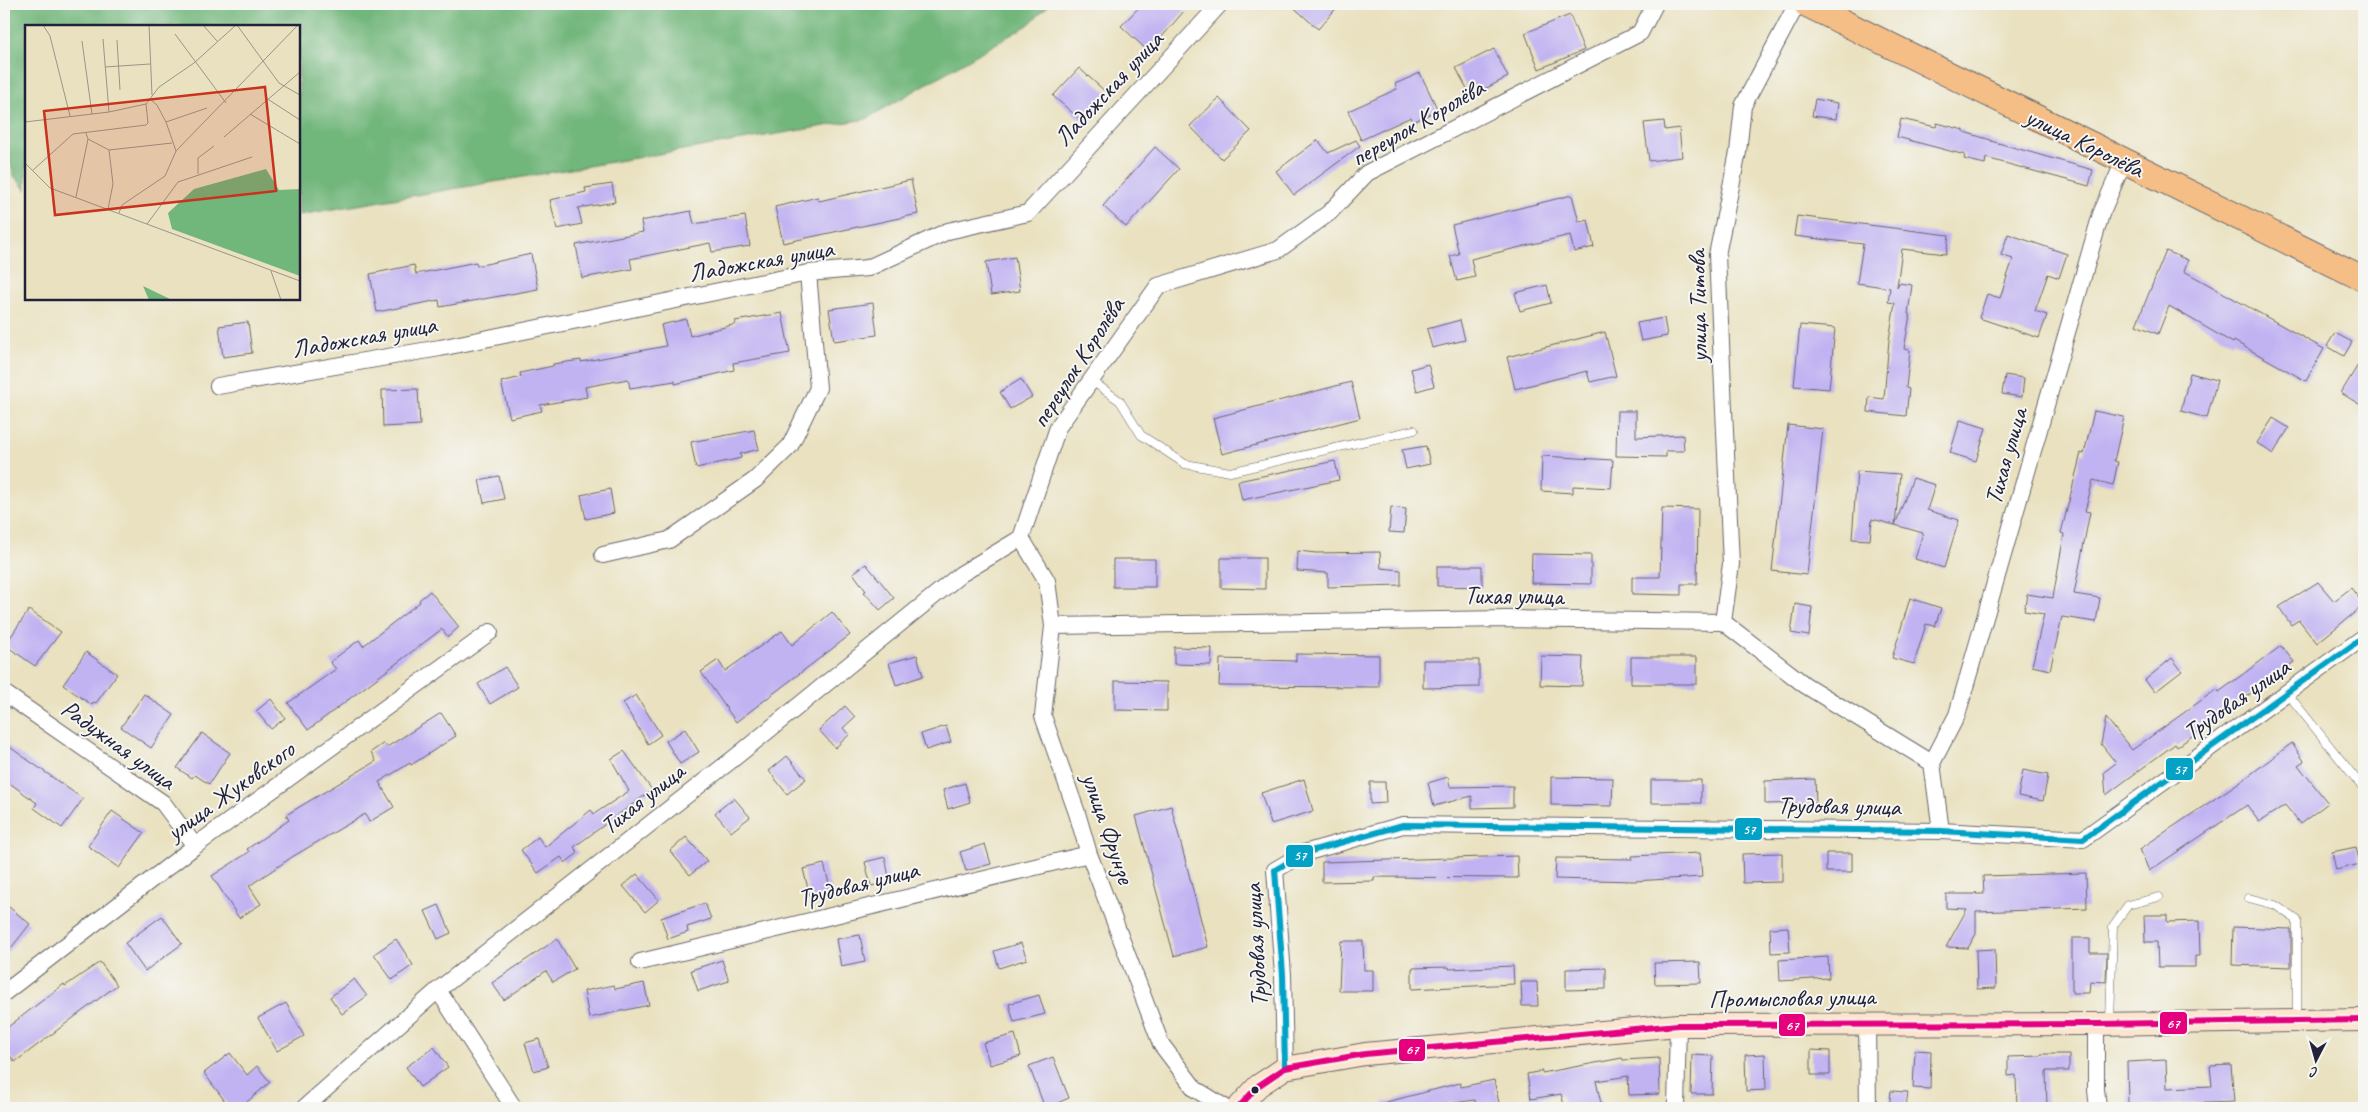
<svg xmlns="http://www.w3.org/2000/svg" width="2368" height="1112" viewBox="0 0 2368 1112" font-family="Caveat,sans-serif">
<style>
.forest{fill:#71b67a;stroke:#4a6c5a}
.building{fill:#c1b3f2}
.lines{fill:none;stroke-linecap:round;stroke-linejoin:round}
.lane-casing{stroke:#686569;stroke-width:9}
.street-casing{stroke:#686569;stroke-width:18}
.secondary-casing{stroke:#686569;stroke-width:24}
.primary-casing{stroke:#686569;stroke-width:27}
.lane{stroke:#fff;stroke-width:8}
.street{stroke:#fff;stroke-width:16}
.secondary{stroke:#fbe5cf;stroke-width:22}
.primary{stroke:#f5be86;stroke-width:25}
.bus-1-casing{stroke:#f6f6f2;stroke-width:10}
.bus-2-casing{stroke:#f6f6f2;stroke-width:10}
.bus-1{stroke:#02a2c7;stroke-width:6}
.bus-2{stroke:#e5007d;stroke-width:6}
.bus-dot{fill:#22223b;stroke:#f6f6f2;stroke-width:2}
.labels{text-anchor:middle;stroke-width:4;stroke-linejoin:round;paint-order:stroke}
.street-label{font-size:25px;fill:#22223b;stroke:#f6f6f2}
.inset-road{fill:none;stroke:#99958a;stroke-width:1}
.view{fill:#c8321e;fill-opacity:0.15;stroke:#c8321e;stroke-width:2.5}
.inset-edge{fill:none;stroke:#22223b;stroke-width:2.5}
.line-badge{stroke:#f6f6f2;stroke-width:2}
.badge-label{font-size:14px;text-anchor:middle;font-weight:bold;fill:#fff}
</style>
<rect width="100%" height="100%" fill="#f6f6f2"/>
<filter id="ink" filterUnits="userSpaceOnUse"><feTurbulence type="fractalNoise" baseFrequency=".02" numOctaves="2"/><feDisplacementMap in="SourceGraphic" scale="10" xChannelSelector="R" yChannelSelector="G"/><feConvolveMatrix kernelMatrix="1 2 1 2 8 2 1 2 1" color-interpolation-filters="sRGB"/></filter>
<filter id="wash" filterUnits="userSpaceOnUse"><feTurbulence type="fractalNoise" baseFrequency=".0096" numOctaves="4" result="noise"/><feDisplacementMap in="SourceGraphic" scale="20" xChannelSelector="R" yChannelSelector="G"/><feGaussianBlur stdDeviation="1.12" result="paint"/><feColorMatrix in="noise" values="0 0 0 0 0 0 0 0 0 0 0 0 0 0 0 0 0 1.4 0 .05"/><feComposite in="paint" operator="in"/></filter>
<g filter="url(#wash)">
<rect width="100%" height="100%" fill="#e9e1bf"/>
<path class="forest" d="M4,4H1050L1028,25L866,119L299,215V26H26V190L14,176L4,140Z"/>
<g id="blocks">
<path class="building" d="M1142,4H1190L1149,52L1121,26Z
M1290,4H1340L1318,29Z
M1570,15L1584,50L1539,69L1525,33Z
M1494,49L1508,77L1471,96L1456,68Z
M1079,68L1107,93L1082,121L1053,96Z
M1420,73L1438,110L1413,122L1411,117L1361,140L1348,111L1397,89L1395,84Z
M1219,98L1251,131L1222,159L1190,126Z
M1815,99L1838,103L1836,119L1812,116Z
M1901,119L1936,127L1937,123L1964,130V132L1991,140V141L2093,170L2089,186L1986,158L1985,164L1964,159L1965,155L1897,137Z
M1664,121L1665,130L1679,128L1682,157L1649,161L1644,123Z
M1318,140L1328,153L1356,140L1360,146L1294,195L1276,171Z
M1155,147L1179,169L1126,227L1103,206Z
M911,180L918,214L783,243L775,207L818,197L819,201Z
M612,184L615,202L578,208L582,224L557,229L550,200L586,192L585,188Z
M1572,195L1579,222L1588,220L1594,247L1574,252L1570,235L1471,259L1475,277L1457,281L1450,256L1459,254L1452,225Z
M691,211L694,224L745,216L750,246L712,252L710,243L630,259L632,269L582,278L576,245L643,232L641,221Z
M1797,216L1949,235L1946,254L1902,249L1897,287L1899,283L1912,285L1908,314L1910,315L1904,349L1910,350L1906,388L1909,389L1906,416L1868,412L1869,397L1884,399L1889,340L1895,303L1888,302L1890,288L1857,283L1863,244L1794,236Z
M2008,234L2067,254L2059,278L2048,274L2035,311L2047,315L2039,338L1979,318L1987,294L2000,298L2013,259L2001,255Z
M2166,251L2188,260L2184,271L2324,349L2306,381L2234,341L2233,343L2169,306L2158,334L2136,325Z
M531,254L538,289L440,307L439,300L377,312L370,274L414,265L416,274L476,262L477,266Z
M1015,257L1020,291L991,295L986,262Z
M1547,285L1551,303L1520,311L1515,293Z
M873,303L877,335L834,341L829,309Z
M782,313L790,353L733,363L734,370L675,384V381L630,388L628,379L585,387L587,397L540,405L542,411L510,418L501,382L521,377L520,373L553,366V364L581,360V362L666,346L661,325L686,319L690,336L736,324L735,321Z
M1664,318L1667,336L1641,341L1637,323Z
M1460,320L1465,340L1432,348L1427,329Z
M248,322L252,353L223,357L219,326Z
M1800,325L1835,328L1829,389L1794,386Z
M1605,332L1616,376L1590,382L1587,371L1515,389L1507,357Z
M2335,333L2352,342L2344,356L2327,346Z
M2364,355V407L2341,393Z
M1428,364L1434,386L1417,391L1411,369Z
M2190,373L2217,380L2207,418L2181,411Z
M2005,375L2024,378L2022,397L2002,394Z
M1021,379L1032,397L1010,409L1000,392Z
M1351,382L1360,418L1222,454L1213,418Z
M418,389L420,425L383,427L382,390Z
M1617,411H1636V437L1683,435L1684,451H1666V457L1616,456Z
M2094,411L2124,417L2114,461L2118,462L2113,485L2093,480L2085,511L2090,512L2074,594L2100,598L2096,622L2062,617L2050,670L2032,666L2044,614L2024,611L2027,594L2053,598L2064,534L2061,533L2081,453L2084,454Z
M2273,418L2289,428L2273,454L2257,443Z
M1960,420L1986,428L1976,461L1950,453Z
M1788,425L1823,429L1807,575L1772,571Z
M754,430L759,449L740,454L741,458L696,468L691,442Z
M1426,446L1430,464L1406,469L1402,450Z
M1542,456L1613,460L1611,488L1573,486V493L1541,491Z
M1335,461L1339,480L1242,500L1238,481Z
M1857,471L1900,474L1895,525L1872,519L1870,540L1852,539Z
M499,476L504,499L484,503L479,480Z
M1913,478L1935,485L1927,510L1959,520L1944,568L1915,559L1923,533L1895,525Z
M610,489L614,513L586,519L581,495Z
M1391,507L1406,509L1404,533L1389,532Z
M1662,508L1698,509L1697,584H1681V595L1632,594V577H1660Z
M1298,551L1316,553L1380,552L1381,568L1401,570V585L1328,587V573L1297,571Z
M1532,554L1591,555V584L1531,583Z
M1221,558H1265V589L1221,588Z
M1113,559H1155V587H1113Z
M866,564L894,598L880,610L864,592L866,591L853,573Z
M1437,566H1482V587L1437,586Z
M2318,582L2334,601L2351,588L2364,605L2317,643L2299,620L2291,625L2279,607Z
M430,591L459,627L448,637L442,629L308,730L288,703L336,669L330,662L359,640L363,646L420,602L419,600Z
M1910,598L1941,608L1935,626L1926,624L1914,664L1892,658Z
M1795,604L1812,607L1809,636L1791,633Z
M29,610L61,632L35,666L5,645Z
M832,612L850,635L736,722L701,672L718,660L725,671L782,631L792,645Z
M2281,646L2294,662L2177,747L2175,744L2106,795L2104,772L2116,763L2101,744L2106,718L2132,750L2217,689L2219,692Z
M1174,647L1212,648L1211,665L1174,664Z
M86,652L117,674L96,703L94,702L92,705L63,685Z
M1296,654L1379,655V687L1219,686L1220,659L1296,661Z
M917,655L923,676L896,685L889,663Z
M1541,656L1583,657L1582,686L1540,685Z
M1631,657H1697V684H1631Z
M2172,658L2182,671L2155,692L2145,680Z
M1423,660H1479V687L1423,688Z
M505,667L518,687L490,704L478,684Z
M1115,681L1167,682V711L1115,710Z
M144,694L174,715L151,748L121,727Z
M636,695L661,735L648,744L623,703Z
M271,699L285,718L271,729L256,711Z
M845,706L855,717L843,728L849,735L835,748L819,730Z
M441,713L456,736L411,765L410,763L379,782L394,807L369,822L365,814L292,857L249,886L261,904L239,918L212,876L249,852L247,849L289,820L286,815L376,761L371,752L384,743L387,747Z
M946,726L951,742L926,750L921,734Z
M685,729L699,752L680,764L666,741Z
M202,733L230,753L209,784L195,775L192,778L177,768Z
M4,743L83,799L62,828L34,808L37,803L4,779Z
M2292,743L2304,761L2298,765L2328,803L2300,824L2285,805L2259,822L2247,805L2149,871L2140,849L2247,777Z
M624,751L652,790L574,847L578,853L565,863L561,857L538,873L521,850L538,837L545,847L591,810L594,814L629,791L611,759Z
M787,756L806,779L787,794L769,771Z
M2023,770L2048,775L2043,801L2018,796Z
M1448,777L1450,787L1513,786V807L1472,808V796L1434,806L1428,783Z
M1551,777L1613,778L1612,806L1551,805Z
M1304,779L1313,811L1271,824L1261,793Z
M1815,779L1816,803L1765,804V781Z
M1651,780H1701V803H1651Z
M1370,782H1385L1386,803L1370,804Z
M965,783L970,802L948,809L943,790Z
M734,798L750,817L731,832L715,813Z
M1171,806L1208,947L1174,956L1136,816Z
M112,811L144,833L119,868L88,846Z
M686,837L707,861L690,875L670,851Z
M985,844L991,864L966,871L960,852Z
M2356,847L2360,864L2336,870L2332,852Z
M1700,853L1702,877L1634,881L1555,879L1556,858L1633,859L1632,856Z
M1782,853V882L1743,883L1742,854Z
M1826,853H1852V872H1826Z
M1517,856L1518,878L1374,877V881L1322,882V862Z
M885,857L890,882L871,886L865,862Z
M824,864L832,895L811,900L803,869Z
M2086,873L2087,908L1976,912V934L1968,948L1946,947L1967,909L1946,908V894H1975L1976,892V894H1984L1983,876Z
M637,874L659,900L645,912L623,886Z
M4,903L30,924L4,957Z
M705,903L711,919L687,927L688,932L668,939L661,918Z
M439,905L451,933L438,939L425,911Z
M2144,915H2167V922L2199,921L2200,956H2195V967H2158L2157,942H2145Z
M162,916L182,944L145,971L125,943Z
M1788,927L1790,952L1771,953L1770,928Z
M2233,927L2291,929V967L2232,965Z
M860,935L865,962L841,967L836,939Z
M2072,938H2090V953H2107L2106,982L2090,981L2089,993H2072Z
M396,939L413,965L392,980L374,954Z
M557,939L575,969L553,982L546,971L504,1000L492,983Z
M1341,941H1363L1364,970H1373V991H1339Z
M1021,943L1027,959L999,968L994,951Z
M1995,949L1996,988L1977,989L1976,950Z
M1828,957L1829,978L1780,981L1779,960Z
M722,960L729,981L698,991L691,970Z
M100,962L117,985L15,1062L4,1048V1030L64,984L65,986Z
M1700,962L1701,983L1655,984L1654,963Z
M1513,966L1514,984L1412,989V968L1449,967V969Z
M1606,968V989L1566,990V969Z
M354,979L367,996L342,1014L330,997Z
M1521,982H1537L1538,1006H1522Z
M644,983L649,1005L589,1018L584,991L614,985L615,989Z
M1039,995L1045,1014L1014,1022L1009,1004Z
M286,1003L304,1036L277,1051L258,1018Z
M1015,1034L1021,1056L990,1065L983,1043Z
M539,1039L548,1067L534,1071L525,1043Z
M434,1047L448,1067L420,1087L406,1067Z
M1811,1050L1830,1051V1075H1811Z
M1915,1050L1931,1051L1930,1089L1913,1088Z
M230,1053L247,1075L257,1066L270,1082L240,1108H230L204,1073Z
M1765,1054L1766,1090L1746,1091L1745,1055Z
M2041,1054H2069V1071H2046L2047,1108H2017L2016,1075L2008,1076V1057L2041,1056Z
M1692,1055L1713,1056L1712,1094H1691Z
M1053,1057L1069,1098L1045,1108L1029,1066Z
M1622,1058L1623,1060L1659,1058L1660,1094L1629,1095L1628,1076L1596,1081L1602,1108H1565L1561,1094L1531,1099L1527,1074L1542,1071V1073Z
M2166,1060L2167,1088L2212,1086L2210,1066L2231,1065L2234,1102L2128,1106L2127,1062Z
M1494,1080L1499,1103L1476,1108L1475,1100L1432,1106V1108H1383V1103L1460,1083L1461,1087Z
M1891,1091L1908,1092L1906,1108H1889Z"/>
</g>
</g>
<g filter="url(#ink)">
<use href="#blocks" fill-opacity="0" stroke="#686569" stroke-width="1"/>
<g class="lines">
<defs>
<path id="lane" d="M1092,381L1120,401L1141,435L1185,464L1230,472L1414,430
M2287,693L2364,789
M2249,898L2275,905L2297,920V1019
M2110,1022L2113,926L2128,905L2159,897"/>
<path id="street" d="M218,386L440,348L808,273L868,268L948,231L1028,213L1220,4
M1021,538L1058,427L1158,286L1278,250L1329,213L1367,173L1640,33L1655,4
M1021,538L1047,581L1053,626L1043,716L1077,813L1089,854L1161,1044L1195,1089L1226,1108
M603,555L669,540L755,480L790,446L818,388L808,273
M1723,622L1731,564L1717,255L1738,152L1743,106L1797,4
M1053,626L1507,619L1723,622L1805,685L1932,763
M4,693L163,803L195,846
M1941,831L1932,763L1957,715L2101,214L2124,161
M640,962L1089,854
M438,990L514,1108
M4,993L195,846L490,632
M1867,1024L1868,1108
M2096,1024V1090L2098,1108
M1285,1068L1283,975L1275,870L1304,853L1403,825L1941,831L2083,839L2364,637
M304,1108L438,990L738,755L961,574L1021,538
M1676,1108L1678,1025"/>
<path id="secondary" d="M1238,1108L1258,1086L1285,1068L1365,1054L1678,1025L2096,1024L2364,1020"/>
<path id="primary" d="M1806,4L2364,279"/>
</defs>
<use href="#lane" class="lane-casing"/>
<use href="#street" class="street-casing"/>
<use href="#secondary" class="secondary-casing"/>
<use href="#primary" class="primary-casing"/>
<use href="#lane" class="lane"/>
<use href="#street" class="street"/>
<use href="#secondary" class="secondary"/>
<use href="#primary" class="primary"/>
<defs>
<path id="bus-1" d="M1285,1068L1283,975L1275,870L1304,853L1403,825L1941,831L2083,839L2364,637"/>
<path id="bus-2" d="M1238,1108L1258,1086L1285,1068L1365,1054L1678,1025L2096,1024L2364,1020"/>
</defs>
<use href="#bus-1" class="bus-1-casing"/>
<use href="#bus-2" class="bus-2-casing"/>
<use href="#bus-1" class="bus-1"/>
<use href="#bus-2" class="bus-2"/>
</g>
</g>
<circle class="bus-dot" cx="1255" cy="1090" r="4.5"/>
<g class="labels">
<g class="street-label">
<text transform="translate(1108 88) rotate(-47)" y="9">Ладожская улица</text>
<text transform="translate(1417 122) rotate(-30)" y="9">переулок Королёва</text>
<text transform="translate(2085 142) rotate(26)" y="9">улица Королёва</text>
<text transform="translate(761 260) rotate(-10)" y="9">Ладожская улица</text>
<text transform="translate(1697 306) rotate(-91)" y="9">улица Титова</text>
<text transform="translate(364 336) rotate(-10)" y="9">Ладожская улица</text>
<text transform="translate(1077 362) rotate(-57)" y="9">переулок Королёва</text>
<text transform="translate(2005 456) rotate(-74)" y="9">Тихая улица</text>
<text x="1514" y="604">Тихая улица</text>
<text transform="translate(2236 699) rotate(-35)" y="9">Трудовая улица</text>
<text transform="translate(119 744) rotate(36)" y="9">Радужная улица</text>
<text transform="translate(230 790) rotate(-36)" y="9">улица Жуковского</text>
<text transform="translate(642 798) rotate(-38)" y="9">Тихая улица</text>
<text transform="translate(1839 805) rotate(1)" y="9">Трудовая улица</text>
<text transform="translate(1109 828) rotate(71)" y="9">улица Фрунзе</text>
<text transform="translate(858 883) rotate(-14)" y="9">Трудовая улица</text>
<text transform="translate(1255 945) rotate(-93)" y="9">Трудовая улица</text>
<text transform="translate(1792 997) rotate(-1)" y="9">Промысловая улица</text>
</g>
</g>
<g transform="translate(25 25)">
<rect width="275" height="275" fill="#e9e1bf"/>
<path d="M241,144L254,165L275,164V251L147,204L143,188L169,164ZM118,261L147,275H124Z" fill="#71b67a"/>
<path class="inset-road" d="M18,0L25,11L45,91M124,0L127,70M178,0L192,16M212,0L254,58L275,70M150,9L201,78M78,14L84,87M92,15L95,65M57,16L67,89M80,42L125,39M241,73L275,95M125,74L132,80L141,97L151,126M225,89L275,119M0,97L84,87L121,79L134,62L169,38L211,0M141,97L182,83M199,112L275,47M63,114L84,125L147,118M151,126L273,0M0,138L25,163L275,256M7,146L48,109L121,100L123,98L121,79M173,149V133L189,121M51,172L63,114L61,108M83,184L88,159L84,125M94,188L97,180L140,151L151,126M122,199L153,157L227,132M246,246L256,275"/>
<path class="view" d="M240,62L251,166L30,190L19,86Z"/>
<rect width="275" height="275" class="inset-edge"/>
</g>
<g class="line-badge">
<rect x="2165" y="757" width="29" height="24" rx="5" fill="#02a2c7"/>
<rect x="1734" y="817" width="29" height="24" rx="5" fill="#02a2c7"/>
<rect x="1285" y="844" width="29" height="24" rx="5" fill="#02a2c7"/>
<rect x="2159" y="1011" width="29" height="24" rx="5" fill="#e5007d"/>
<rect x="1778" y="1013" width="28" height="24" rx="5" fill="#e5007d"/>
<rect x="1398" y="1038" width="28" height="24" rx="5" fill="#e5007d"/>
</g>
<g class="badge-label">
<text x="2180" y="774">57</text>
<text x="1749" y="834">57</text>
<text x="1300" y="860">57</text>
<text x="2173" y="1028">67</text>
<text x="1792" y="1030">67</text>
<text x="1412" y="1054">67</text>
</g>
<rect width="2368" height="1112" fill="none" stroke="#f6f6f2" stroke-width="20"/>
<g transform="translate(2316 1060) rotate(186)" stroke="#f6f6f2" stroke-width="4" paint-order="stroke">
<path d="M0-4L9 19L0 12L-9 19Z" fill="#22223b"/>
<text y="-8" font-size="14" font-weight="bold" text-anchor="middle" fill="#22223b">С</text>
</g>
</svg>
